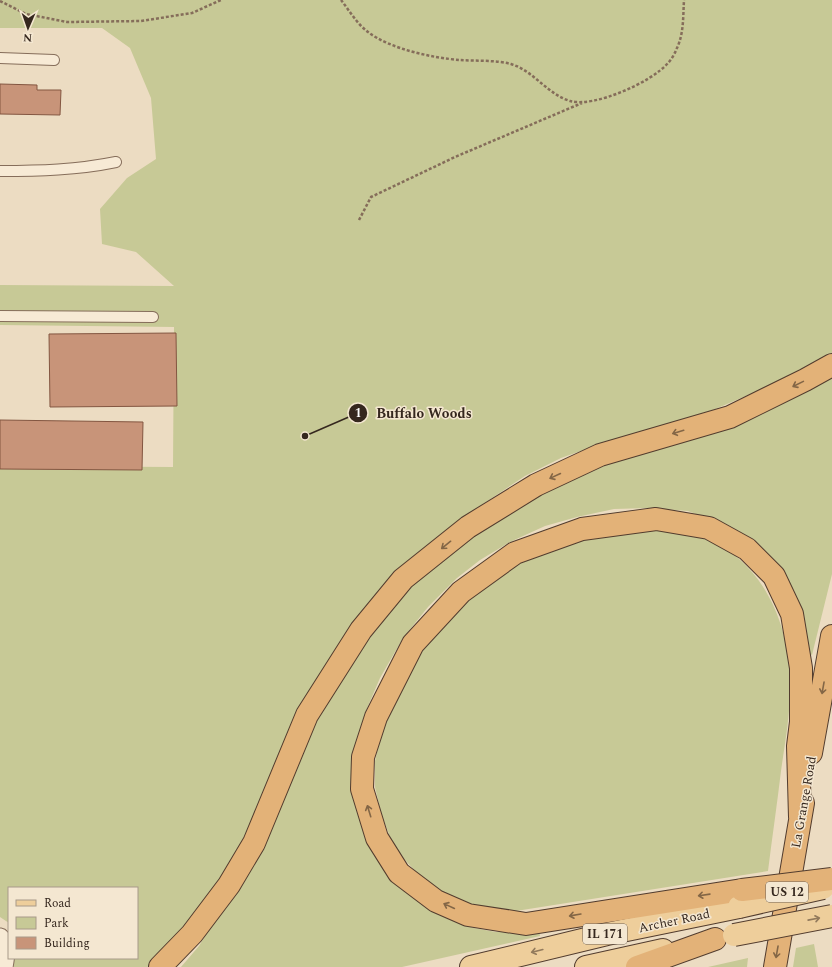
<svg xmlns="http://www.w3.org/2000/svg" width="832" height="967" viewBox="0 0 832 967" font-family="Spectral,serif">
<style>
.green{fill:#c7c996}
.building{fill:#c89479;stroke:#835641}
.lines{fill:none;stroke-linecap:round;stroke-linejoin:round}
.service-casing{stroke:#856d5a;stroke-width:12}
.minor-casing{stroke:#856d5a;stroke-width:21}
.primary-casing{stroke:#523c2e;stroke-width:24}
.trunk-casing{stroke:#523c2e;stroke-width:24}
.path{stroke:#856d5a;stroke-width:2.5;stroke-dasharray:3 2;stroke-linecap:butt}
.service{stroke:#f7ead5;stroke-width:10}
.minor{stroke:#f7ead5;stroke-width:19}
.primary{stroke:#eece9b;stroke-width:22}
.trunk{stroke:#e3b278;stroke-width:22}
.primary-bridge-casing{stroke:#523c2e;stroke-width:24;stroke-linecap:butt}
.trunk-bridge-casing{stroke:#523c2e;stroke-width:24;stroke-linecap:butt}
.primary-bridge{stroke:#eece9b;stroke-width:22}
.trunk-bridge{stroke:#e3b278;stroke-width:22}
.oneway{stroke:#836646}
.oneway2{stroke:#927a5c}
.labels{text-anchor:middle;stroke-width:3;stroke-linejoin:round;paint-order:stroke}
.shield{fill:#f4e7d1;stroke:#6e6154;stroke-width:1}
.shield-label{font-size:12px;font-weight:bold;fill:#35271e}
.street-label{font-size:13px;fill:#35271e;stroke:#f4e7d1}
.leader{fill:none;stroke:#35271e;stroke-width:1.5}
.callout-dot{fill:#35271e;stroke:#f4e7d1;stroke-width:1.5}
.mark-label{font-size:12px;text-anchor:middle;font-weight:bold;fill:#fff}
.callout-label{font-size:14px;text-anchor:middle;font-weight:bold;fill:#35271e;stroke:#f4e7d1;stroke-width:3;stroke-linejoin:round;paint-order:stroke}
</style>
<rect width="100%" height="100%" fill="#ecdcc2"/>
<path class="green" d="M0,0H832V354L802,372L713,410L609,441L561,458L525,476L474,510L426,547L353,624L323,669L302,705L265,801L225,876L151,967H14V958H137V888H9V923L0,917V466L173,467L174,327L0,325V285L174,286L136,252L102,244L100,209L127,178L156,159L151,98L130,48L102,28H0Z
M832,378V574L812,655L809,653L803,621L727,526L688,511L650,508L614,509L577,517L545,526L510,542L480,560L457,578L428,607L403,638L380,678L365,713L357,745L358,806L432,910L453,921L474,928L496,932H516L539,930L540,936L402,967H181L199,946L217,916L309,732L358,648L410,587L446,553L566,476L754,417L790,400Z
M652,528C668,531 688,531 703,537C762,560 789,622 790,681C791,711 785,742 781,771C777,805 772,838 768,871L516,911L491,910L464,903L441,892L419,875L404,859L390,837L381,813L375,787V761L383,726L413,662L450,614L519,561L568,541Z
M814,944L818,967H793L796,948Z
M748,958L747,967H708Z"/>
<path class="building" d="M0,84L37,85V90H61L60,115L0,114Z
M176,333L177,406L50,407L49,334Z
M0,420L143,422L142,470L0,469Z"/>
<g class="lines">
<defs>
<path id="service" d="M0,58L54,60
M0,171C39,171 77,170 116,162
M0,316L153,317"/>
<path id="minor" d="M0,938C7,947 5,956 3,967"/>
<path id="primary" d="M471,967L607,934L739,907
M586,967L663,950"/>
<path id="trunk" d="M811,753L832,636
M742,890L526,924L468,915L436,901L399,873L377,838L362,789L363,757L376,717L413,644L461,592L515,553L582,529L656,519L709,528L747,549L774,576L792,614L801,668V722L798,746L800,817
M160,967L192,934L229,885L254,843L307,715L361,630L403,579L468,527L536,485L600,455L730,417L805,380L832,365
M637,967L715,939
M775,967L803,803"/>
</defs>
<use href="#service" class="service-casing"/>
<use href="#minor" class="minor-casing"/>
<use href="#primary" class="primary-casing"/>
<use href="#trunk" class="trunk-casing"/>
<path class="path" d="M341,0C349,10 357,24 368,32C390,49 433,58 460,60C476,61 496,60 511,64C534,71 547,94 570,101C594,108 652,82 668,63C672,59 675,53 677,48C684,33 683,16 684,0
M0,1L26,14L67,22L141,21L192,13L221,0
M359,220L371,197L455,157L582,103"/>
<use href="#service" class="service"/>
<use href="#minor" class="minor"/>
<use href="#primary" class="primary"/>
<use href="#trunk" class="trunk"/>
<defs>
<path id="primary-bridge" d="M739,907L823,888
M734,935L832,916"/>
<path id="trunk-bridge" d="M742,890L832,879"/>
</defs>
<use href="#primary-bridge" class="primary-bridge-casing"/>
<use href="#trunk-bridge" class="trunk-bridge-casing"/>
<use href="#primary-bridge" class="primary-bridge"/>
<use href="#trunk-bridge" class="trunk-bridge"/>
</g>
<defs><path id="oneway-shaft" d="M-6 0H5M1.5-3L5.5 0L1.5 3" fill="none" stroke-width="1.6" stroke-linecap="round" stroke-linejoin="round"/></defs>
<g class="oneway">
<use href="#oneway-shaft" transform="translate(798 384) rotate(154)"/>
<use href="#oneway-shaft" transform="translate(678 432) rotate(163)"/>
<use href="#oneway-shaft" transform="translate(555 476) rotate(155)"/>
<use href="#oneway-shaft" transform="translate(446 545) rotate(141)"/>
<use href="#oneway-shaft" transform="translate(823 688) rotate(100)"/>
<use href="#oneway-shaft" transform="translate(369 811) rotate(-107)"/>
<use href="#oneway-shaft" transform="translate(704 895) rotate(172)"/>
<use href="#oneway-shaft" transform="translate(449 906) rotate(-155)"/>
<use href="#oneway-shaft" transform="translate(575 915) rotate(170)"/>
<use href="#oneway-shaft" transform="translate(777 952) rotate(100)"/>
</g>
<g class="oneway2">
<use href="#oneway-shaft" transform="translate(814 919) rotate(-11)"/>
<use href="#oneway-shaft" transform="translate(537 951) rotate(166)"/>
</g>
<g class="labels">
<g class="shield">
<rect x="766" y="882" width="42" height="20" rx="3"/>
<rect x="583" y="924" width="44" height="20" rx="3"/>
</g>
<g class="shield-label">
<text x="787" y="896">US 12</text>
<text x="605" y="938">IL 171</text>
</g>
<g class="street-label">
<text transform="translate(803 802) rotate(-80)" y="5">La Grange Road</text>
<text transform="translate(674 920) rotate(-12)" y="5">Archer Road</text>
</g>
</g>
<path class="leader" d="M305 436L358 413"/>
<g class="callout-dot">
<circle cx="305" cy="436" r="4"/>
<circle cx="358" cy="413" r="10"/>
</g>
<g class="mark-label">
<text x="358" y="417">1</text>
</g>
<g class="callout-label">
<text x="424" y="418">Buffalo Woods</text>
</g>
<rect x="8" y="887" width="130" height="72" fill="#f4e7d1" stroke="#a89a89"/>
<rect x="16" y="900" width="20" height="6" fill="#eece9b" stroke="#a89a89"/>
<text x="44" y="907" font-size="12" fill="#35271e">Road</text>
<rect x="16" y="917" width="20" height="12" fill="#c7c996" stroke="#a89a89"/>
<text x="44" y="927" font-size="12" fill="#35271e">Park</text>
<rect x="16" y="937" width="20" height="12" fill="#c89479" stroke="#a89a89"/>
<text x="44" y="947" font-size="12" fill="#35271e">Building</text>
<g transform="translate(28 28) rotate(182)" stroke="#f4e7d1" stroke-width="3" paint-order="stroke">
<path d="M0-3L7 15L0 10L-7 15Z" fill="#35271e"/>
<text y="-6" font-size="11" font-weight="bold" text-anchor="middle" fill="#35271e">N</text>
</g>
</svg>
